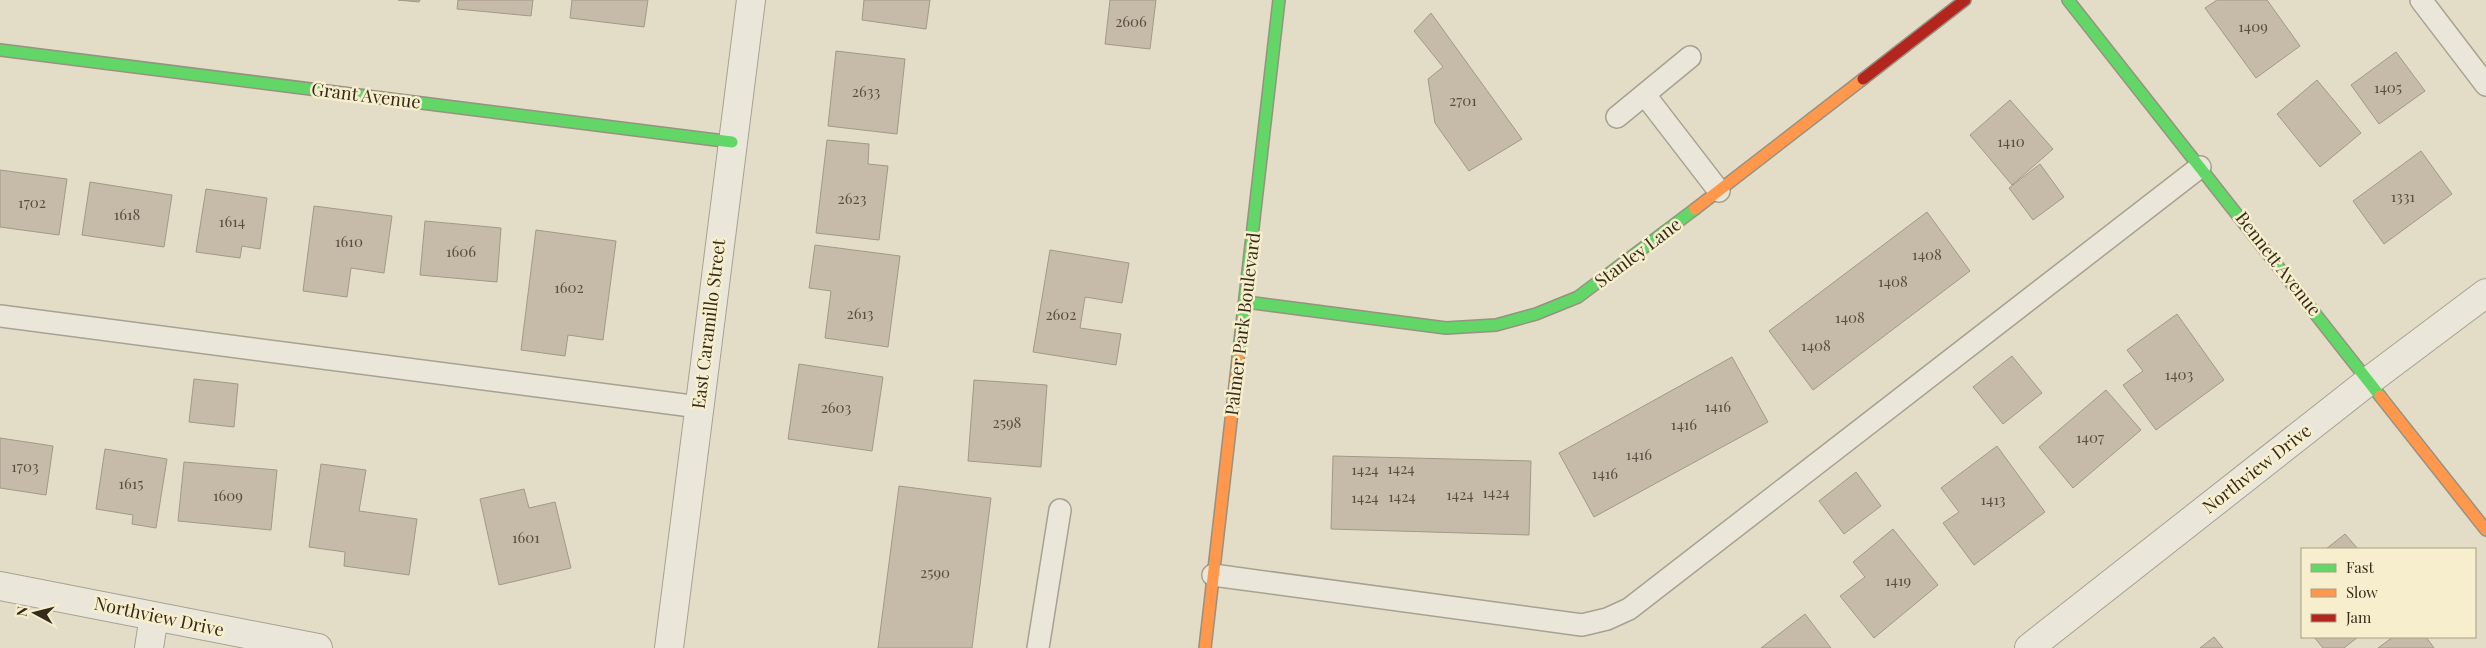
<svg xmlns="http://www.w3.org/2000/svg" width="2486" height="648" viewBox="0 0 2486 648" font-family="'Playfair Display',serif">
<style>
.building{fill:#c6bba8;stroke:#a29887}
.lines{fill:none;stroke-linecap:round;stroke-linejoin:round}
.lane-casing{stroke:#a7a192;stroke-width:24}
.street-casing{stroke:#a7a192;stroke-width:30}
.fast-casing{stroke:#979181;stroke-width:14}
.slow-casing{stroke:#979181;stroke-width:14}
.jam-casing{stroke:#979181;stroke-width:14}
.lane{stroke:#eae7da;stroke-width:21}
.street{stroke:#eae7da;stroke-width:28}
.fast{stroke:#63d668;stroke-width:11}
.slow{stroke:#ff974d;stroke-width:11}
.jam{stroke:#b3261e;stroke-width:11}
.labels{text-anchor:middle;stroke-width:5;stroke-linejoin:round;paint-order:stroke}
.number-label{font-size:15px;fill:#594e3e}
.street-label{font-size:18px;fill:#352a1b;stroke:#f6eecc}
</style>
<rect width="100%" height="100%" fill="#e3ddc7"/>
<path class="building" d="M398,0H420L419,2Z
M458,0H533L531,16L457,9Z
M572,0H648L644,27L570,18Z
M864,0H930L926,29L862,20Z
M1110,0H1156L1150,49L1105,44Z
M2217,0H2267L2300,46L2256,78L2205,8Z
M1431,13L1522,139L1469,171L1435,123L1428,79L1443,67L1414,31Z
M836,51L905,59L897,134L828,126Z
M2396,52L2425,91L2379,124L2351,85Z
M2317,80L2361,133L2320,167L2277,114Z
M2010,100L2053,149L2012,185L1970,135Z
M827,140L869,144L868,164L888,166L879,240L816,233Z
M2421,151L2452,194L2384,244L2353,201Z
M2040,164L2064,197L2033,220L2009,188Z
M0,170L67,179L59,235L0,227Z
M90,182L172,195L164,247L82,235Z
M206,189L267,198L260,249L242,246L240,258L196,252Z
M314,206L392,216L384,273L351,268L347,297L303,291Z
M1927,212L1970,271L1813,390L1769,331Z
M425,221L501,228L497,282L420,275Z
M536,230L616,241L603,340L568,335L565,356L521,350Z
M815,245L900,256L888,347L825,338L831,291L809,288Z
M1050,250L1129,263L1122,303L1085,297L1080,328L1121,334L1116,365L1033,352Z
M2177,314L2224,380L2156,430L2123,385L2143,371L2127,350Z
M2012,356L2042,393L2003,424L1973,387Z
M1732,357L1768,422L1594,517L1559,453Z
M799,364L883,377L872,451L788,439Z
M194,379L238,384L234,427L189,422Z
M974,380L1047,385L1041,467L968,461Z
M2106,390L2141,430L2073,488L2039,447Z
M0,438L53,446L46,495L0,488Z
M1997,446L2045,512L1974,565L1943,523L1959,512L1941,488Z
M105,449L167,459L156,528L132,524L133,515L96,509Z
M1333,456L1531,461L1529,535L1331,529Z
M184,462L277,470L271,530L178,521Z
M321,464L366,470L359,511L417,519L409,575L344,566L345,552L309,547Z
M1856,472L1881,506L1844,534L1819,501Z
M899,486L991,498L972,648H878Z
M524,489L529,508L555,502L571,568L499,585L480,499Z
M1893,529L1938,585L1874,638L1840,596L1865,577L1853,562Z
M2345,534L2358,549H2326Z
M1805,614L1831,648H1761Z
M2214,637L2223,648H2200Z
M2314,637H2358L2344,648H2323Z
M2393,637H2426L2434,648H2378Z"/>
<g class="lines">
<defs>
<path id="lane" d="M2421,0L2486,85
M1645,95L1719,191
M1617,117L1690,57
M0,316L699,407
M1213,575L1582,625L1607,619L1629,609L2200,167
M1038,648L1060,510"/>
<path id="street" d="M0,586L318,648
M149,648L154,616
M669,648L751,0
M2029,648L2370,380L2486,293"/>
<path id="fast" d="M2068,0L2380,396
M0,50L732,142
M1246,302L1446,328L1496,325L1536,314L1578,297L1695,209
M1238,359L1279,0"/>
<path id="slow" d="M1695,209L1863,79
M2380,396L2486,530
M1205,648L1238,359"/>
<path id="jam" d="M1863,79L1965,0"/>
</defs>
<use href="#lane" class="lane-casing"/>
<use href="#street" class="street-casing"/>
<use href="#fast" class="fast-casing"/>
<use href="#slow" class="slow-casing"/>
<use href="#jam" class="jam-casing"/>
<use href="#lane" class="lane"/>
<use href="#street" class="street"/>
<use href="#fast" class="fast"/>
<use href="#slow" class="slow"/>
<use href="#jam" class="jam"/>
</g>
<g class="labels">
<g class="number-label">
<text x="1131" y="27">2606</text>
<text x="2253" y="32">1409</text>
<text x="2388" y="93">1405</text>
<text x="866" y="97">2633</text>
<text x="1463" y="106">2701</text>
<text x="2011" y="147">1410</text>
<text x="2403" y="202">1331</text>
<text x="852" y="204">2623</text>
<text x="32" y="208">1702</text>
<text x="127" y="220">1618</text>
<text x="232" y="227">1614</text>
<text x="349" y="247">1610</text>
<text x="461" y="257">1606</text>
<text x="1927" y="260">1408</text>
<text x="1893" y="287">1408</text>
<text x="569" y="293">1602</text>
<text x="860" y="319">2613</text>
<text x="1061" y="320">2602</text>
<text x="1850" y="323">1408</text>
<text x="1816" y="351">1408</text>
<text x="2179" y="380">1403</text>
<text x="1718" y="412">1416</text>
<text x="836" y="413">2603</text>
<text x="1007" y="428">2598</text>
<text x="1684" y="430">1416</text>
<text x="2090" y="443">1407</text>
<text x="1639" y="460">1416</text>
<text x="25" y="472">1703</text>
<text x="1401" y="474">1424</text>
<text x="1365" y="475">1424</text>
<text x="1605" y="479">1416</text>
<text x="131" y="489">1615</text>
<text x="1496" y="498">1424</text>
<text x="1460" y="500">1424</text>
<text x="228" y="501">1609</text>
<text x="1402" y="502">1424</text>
<text x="1365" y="503">1424</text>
<text x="1993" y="505">1413</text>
<text x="526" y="543">1601</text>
<text x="935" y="578">2590</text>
<text x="1898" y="586">1419</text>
</g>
<g class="street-label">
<text transform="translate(366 96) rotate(7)" y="6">Grant Avenue</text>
<text transform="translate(1638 253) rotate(-37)" y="6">Stanley Lane</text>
<text transform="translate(2278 264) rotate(52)" y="6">Bennett Avenue</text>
<text transform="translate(709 324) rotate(-83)" y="6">East Caramillo Street</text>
<text transform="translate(1243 324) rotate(-83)" y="6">Palmer Park Boulevard</text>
<text transform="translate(2257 469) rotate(-38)" y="6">Northview Drive</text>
<text transform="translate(159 617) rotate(12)" y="6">Northview Drive</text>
</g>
</g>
<rect x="2301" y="548" width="175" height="90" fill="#f6eecc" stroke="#a9a085"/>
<rect x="2311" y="564" width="25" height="8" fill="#63d668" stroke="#a9a085"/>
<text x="2346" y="573" font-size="15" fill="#352a1b">Fast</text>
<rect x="2311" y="589" width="25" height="8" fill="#ff974d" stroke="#a9a085"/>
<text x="2346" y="598" font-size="15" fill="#352a1b">Slow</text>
<rect x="2311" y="614" width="25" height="8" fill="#b3261e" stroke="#a9a085"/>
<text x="2346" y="623" font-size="15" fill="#352a1b">Jam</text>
<g transform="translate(35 613) rotate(277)" stroke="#f6eecc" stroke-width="4" paint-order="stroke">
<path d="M0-4L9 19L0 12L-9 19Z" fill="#352a1b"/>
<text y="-8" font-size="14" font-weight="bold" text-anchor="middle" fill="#352a1b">N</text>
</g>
</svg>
